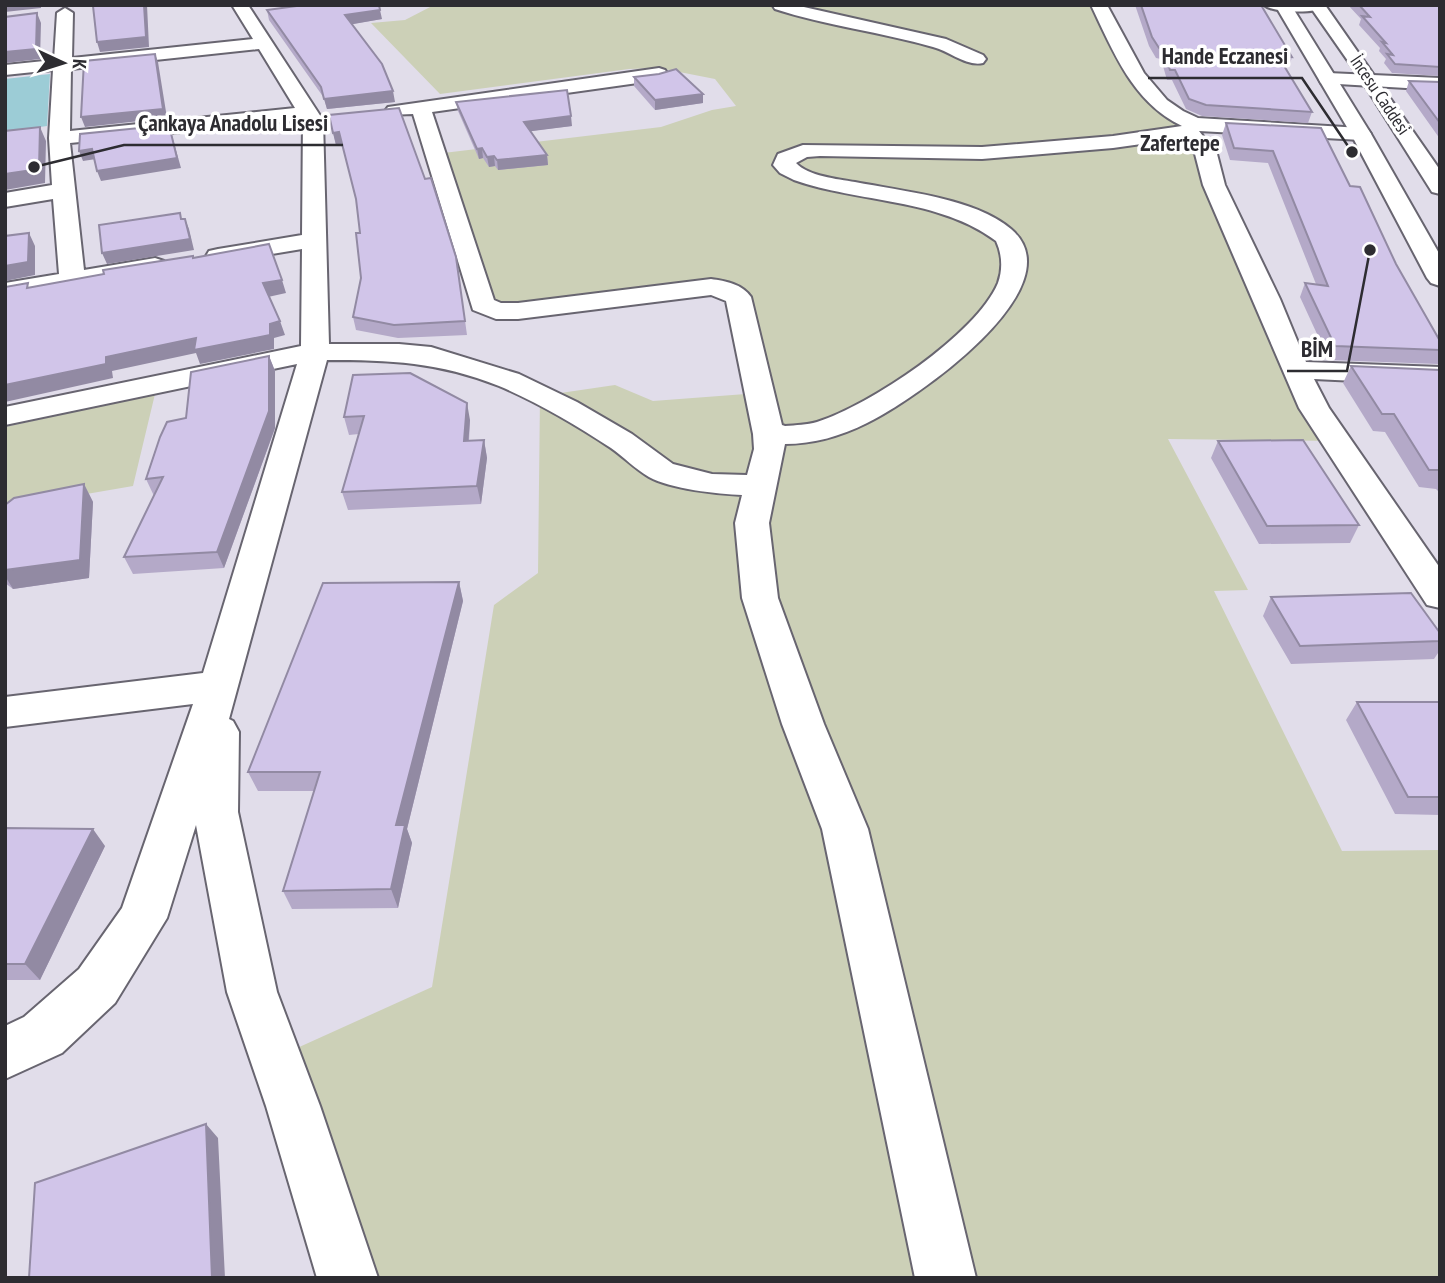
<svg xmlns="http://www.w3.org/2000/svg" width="1445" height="1283" viewBox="0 0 1445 1283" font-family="'PT Sans Narrow',sans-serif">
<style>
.green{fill:#ccd0b7}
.water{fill:#9cccd6}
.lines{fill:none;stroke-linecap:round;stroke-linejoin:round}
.minor-casing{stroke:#686570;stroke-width:4}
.major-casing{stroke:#686570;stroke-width:4}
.minor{fill:#fff;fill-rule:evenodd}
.major{fill:#fff;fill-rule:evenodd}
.wall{fill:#b4a9c8}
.shaded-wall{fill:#928aa3}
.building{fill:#d1c5e9;stroke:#928aa3;stroke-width:2}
.labels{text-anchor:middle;stroke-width:7;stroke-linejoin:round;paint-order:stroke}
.far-street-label{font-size:18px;fill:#2d2c31;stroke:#fff}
.far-district-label{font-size:23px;font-weight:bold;fill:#2d2c31;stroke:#fff}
.leader{fill:none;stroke:#2d2c31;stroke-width:2.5}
.callout-dot{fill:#2d2c31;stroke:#fff;stroke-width:2.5}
.callout-label{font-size:23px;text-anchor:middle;font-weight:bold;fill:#2d2c31;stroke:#fff;stroke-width:7;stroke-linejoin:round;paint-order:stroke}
</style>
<rect width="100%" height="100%" fill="#e1ddea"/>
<path class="green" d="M434,5H1099L1134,74L1194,124L1336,441L1168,439L1248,590L1214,591L1342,851L1440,850V1278H348L275,1058L432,987L494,605L538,573L540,396L615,385L653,401L759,393L732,293L496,311L435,154L661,127L712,110L736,106L715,79L659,68L629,69L440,94L371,23L405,20Z
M155,394L133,486L5,508V427Z"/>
<path class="water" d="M50,74L47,126L5,132V79Z"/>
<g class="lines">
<defs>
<path id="minor" d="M232,5H248L323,120L329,344H399L431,347L519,374L577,402L632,434L673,464L712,474L747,475L754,449L753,434L726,301L711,295L518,319H496L473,310L413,114L388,115L385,111L388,107L659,68L665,70L668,74L665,78L659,80L432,112L494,300L501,303H518L711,279C726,281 742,284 751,297L782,425L785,426C796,425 807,425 817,422C870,405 976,335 998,283C1003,269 1002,254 996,241C939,198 859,203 794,180L780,173L773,165L778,154L803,145L982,147L1113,136L1182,126C1133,103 1113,51 1091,5H1107L1144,73L1167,100L1183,111L1198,118L1361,128L1368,130L1371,134L1368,138L1361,140L1199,131L1217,154L1225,185L1280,299L1306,362L1440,367V385L1314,379L1329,408L1440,568V608L1427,605L1299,408L1203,185L1195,154L1184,138L1113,148L982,159L820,156L807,157L796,163C808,176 837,179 855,182C901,191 975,198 1011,229C1079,287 911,402 867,423C841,436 814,444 785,444L769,523L778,598L824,724L868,829L976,1278H915L822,829L782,724L742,598L735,523L742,495C717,494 671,489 649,477C635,469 624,457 611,448C576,425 537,402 499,386C439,362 390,360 327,360L229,719L233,721L239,732L238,812L277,992L320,1106L378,1278H317L266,1106L227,992L196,825L167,918L115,1003L62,1053L5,1079V1026L24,1017L79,969L122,908L193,704L5,727V697L203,673L297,364L5,425V407L301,346L302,249L218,263L209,261L206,256L209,251L218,249L302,235L303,120L70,143L84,270L155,258L164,261L168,266L164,271L155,274L5,299V283L59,274L53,199L5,207V193L52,185L49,138L53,70L5,75V65L54,60L57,13L65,8L73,13L72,58L253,39ZM259,49L295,108L70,131L71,69Z
M795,5L946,39L983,55L986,59L983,63C967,67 949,51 933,47C881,32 827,26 775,9L773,6Z
M1264,5H1325L1326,6C1318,14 1273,13 1264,5Z
M1328,73L1440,78V90L1321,83L1319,79Z"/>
<path id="major" d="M1275,5H1291L1371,134L1440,255V286L1431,283L1427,278L1351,134Z
M1309,5H1325L1440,170V194L1432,192L1362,81Z"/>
</defs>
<use href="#minor" class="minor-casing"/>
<use href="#major" class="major-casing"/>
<use href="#minor" class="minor"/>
<use href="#major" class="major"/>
</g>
<path class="wall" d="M1135,5H1261L1292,57L1289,67L1285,66L1312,112L1308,123L1202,116L1186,109L1172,80H1167L1161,59L1156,58L1149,46Z
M1348,5H1440V76L1392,73L1384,63L1386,59L1379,51L1380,48L1359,25L1361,19Z
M267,10L382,19L352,24L395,102L327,109L324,98L269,20Z
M659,74L703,103L655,110L634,86V77Z
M1409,81L1440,82V139L1406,91Z
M456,102L572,126L530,131L547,155L548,165L498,170L495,166L489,167L483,158L479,159L458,111Z
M329,115L458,270L467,335L398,338L356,330L353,317L361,278L360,233L356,200L342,144L336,145Z
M1226,123L1350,186L1440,341V360L1438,364L1329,360L1300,297L1305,283L1316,284L1268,163L1230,160L1222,135Z
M269,356L275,371V428L224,568L133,574L124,557L154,496L146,479L186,418Z
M1351,366L1440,370V493L1436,489L1419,487L1385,432L1373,431L1343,383Z
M353,375L470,420L469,441L484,440L487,458L481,504L348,510L342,492L359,434L349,435L344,417Z
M1218,441L1359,525L1350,543L1259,544L1211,458Z
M84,484L93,502L89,578L13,589L5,583V505Z
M459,582L463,601L407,829L412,843L398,908L292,909L283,891L314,791H258L248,772Z
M1271,597L1440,633V650L1434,659L1291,664L1263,616Z
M1357,702H1440V815L1395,814L1346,720Z
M5,828L105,846L40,980H5Z"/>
<path class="shaded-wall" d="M5,5H41V8L5,12Z
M144,5H147L149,47L100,52L97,42Z
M380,10L382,19L348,25L345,15Z
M37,13L41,23L40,59L5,63V52Z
M155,54L158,62L167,118L85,127L81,117Z
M393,91L395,102L327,109L324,99Z
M703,94V103L655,110V100Z
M571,116L572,126L525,132L524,122Z
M169,125L181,168L101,181L97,171Z
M40,127L46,141L45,183L5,190V174Z
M339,132L342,144L336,145L333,133Z
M482,148L483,158L479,159L477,149Z
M92,149L96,159L83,161L79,151Z
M547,155L548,165L498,170L497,160Z
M494,156L495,166L489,167L487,157Z
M185,219L189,229L194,250L107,264L102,253Z
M29,233L35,246V275L5,281V266Z
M282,280L286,293L268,297L263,283Z
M280,321L285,335L274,338V349L200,364L196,353L112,371L113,378L5,402V385L106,357Z
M269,356L275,371V428L224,568L217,552Z
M467,403L470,420L467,459L464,441Z
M484,440L487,458L481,504L477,486Z
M84,484L93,502L89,578L13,589L5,576V570Z
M459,582L463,601L407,829L412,843L398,908L391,889L396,825Z
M93,829L105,846L40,980L25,964Z
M206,1124L218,1138L225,1278H212Z"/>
<path class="building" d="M102,5H144L146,37L97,42L93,6Z
M304,5H379L380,10L345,15L382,64L393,91L324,99L321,87L267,10Z
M1141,5H1261L1292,57L1278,56L1312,112L1206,105L1189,99L1175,70H1170L1163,49L1159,48L1152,37Z
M1359,5H1440V67L1395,64L1387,54L1393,55L1382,42L1386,43L1362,16L1370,17Z
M37,13L36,49L5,52V17Z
M155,54L163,109L81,117L84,61Z
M676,69L703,94L655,100L634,77L659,74Z
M1409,81L1440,82V123Z
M567,90L571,116L524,122L547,155L497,160L494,156L487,157L482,148L477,149L456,102Z
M399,108L425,179L431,178L456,257L465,321L394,325L353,317L361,278L356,233H360L356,199L339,132L333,133L329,115Z
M1226,123L1321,128L1350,186L1360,187L1396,264L1440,341V350L1335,346L1305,283L1328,286L1273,151L1234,148Z
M169,125L177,158L97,171L92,149L79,151L80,134Z
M40,127L39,169L5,174V131Z
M180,213L181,219H185L190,239L102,253L99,225Z
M29,233L28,262L5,266V236Z
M269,244L282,280L263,283L280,321L270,324V335L194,350L196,338L106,357V364L5,385V287L28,283L27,288L104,274L103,270L193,256V258Z
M269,356V411L217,552L124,557L163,477L146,479L160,437L167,422L186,418L191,372Z
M1351,366L1440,370V470H1429L1394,414H1382Z
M410,373L467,403L464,441L484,440L477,486L342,492L364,416L344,417L353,375Z
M1303,440L1359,525L1267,526L1218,441Z
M84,484L80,560L5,570V505L14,498Z
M459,582L396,825H405L391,889L283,891L320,772H248L323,583Z
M1411,593L1440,633V641L1300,646L1271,597Z
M1357,702H1440V797H1408Z
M5,828L93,829L25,964H5Z
M206,1124L212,1278H29L35,1183Z"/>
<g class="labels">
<g class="far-street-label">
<text transform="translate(1380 95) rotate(56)" y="6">İncesu Caddesi</text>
</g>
<g class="far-district-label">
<text x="1180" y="151">Zafertepe</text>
</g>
</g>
<path class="leader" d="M1352 152L1302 78H1148M34 167L124 145H343M1370 250L1347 371H1287"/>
<g class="callout-dot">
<circle cx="1352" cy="152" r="7"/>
<circle cx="34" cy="167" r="7"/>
<circle cx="1370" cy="250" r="7"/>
</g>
<g class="callout-label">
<text x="1225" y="64">Hande Eczanesi</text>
<text x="233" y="131">Çankaya Anadolu Lisesi</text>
<text x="1317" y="357">BİM</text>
</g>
<rect width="1445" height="1283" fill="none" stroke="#2d2c31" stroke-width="14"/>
<g transform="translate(63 63) rotate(94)" stroke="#ffffff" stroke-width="5" paint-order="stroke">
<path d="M0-5L12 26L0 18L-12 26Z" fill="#2d2c31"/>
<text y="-10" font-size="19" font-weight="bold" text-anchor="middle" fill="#2d2c31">K</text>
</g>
</svg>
